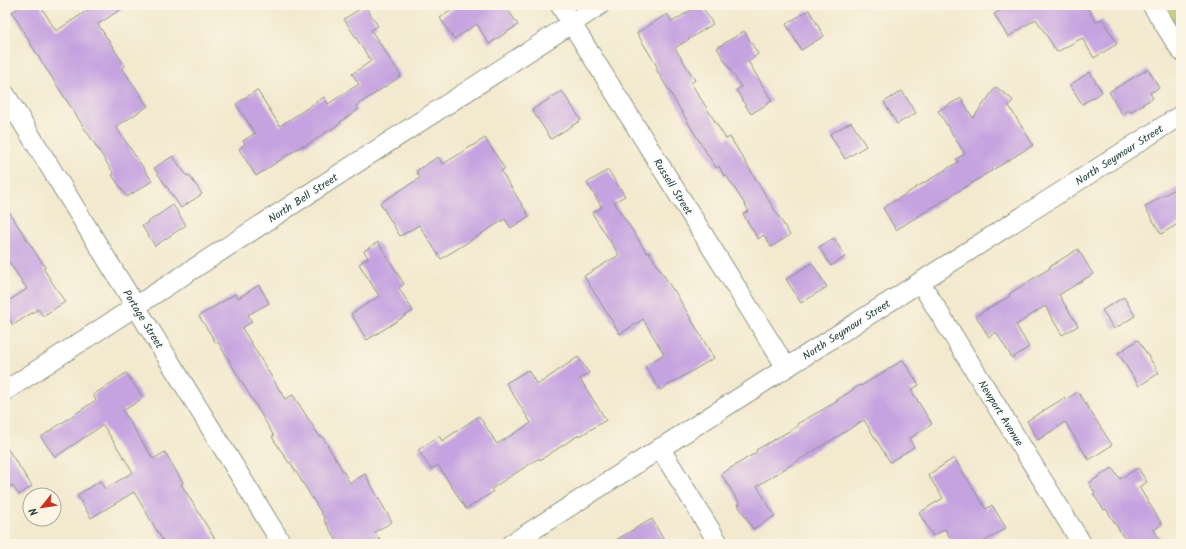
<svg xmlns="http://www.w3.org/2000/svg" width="1186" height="549" viewBox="0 0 1186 549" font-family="Kalam,sans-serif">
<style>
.green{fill:#b8c76a;stroke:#6c824f}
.building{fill:#c5a2e0}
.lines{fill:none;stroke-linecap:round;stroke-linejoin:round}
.street-casing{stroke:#899382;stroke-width:21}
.street{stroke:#fff;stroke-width:19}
.labels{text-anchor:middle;stroke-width:3.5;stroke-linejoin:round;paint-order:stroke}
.street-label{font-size:11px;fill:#1f3d34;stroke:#fcf5e5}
</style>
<rect width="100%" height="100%" fill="#fcf5e5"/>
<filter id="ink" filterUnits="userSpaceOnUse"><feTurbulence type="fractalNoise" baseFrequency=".025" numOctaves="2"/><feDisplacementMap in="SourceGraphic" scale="8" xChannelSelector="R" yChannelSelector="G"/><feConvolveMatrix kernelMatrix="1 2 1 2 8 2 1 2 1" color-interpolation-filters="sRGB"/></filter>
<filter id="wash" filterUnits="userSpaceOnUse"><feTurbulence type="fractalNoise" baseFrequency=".012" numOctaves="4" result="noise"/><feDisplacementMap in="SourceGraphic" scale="16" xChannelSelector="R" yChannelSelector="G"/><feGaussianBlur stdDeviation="0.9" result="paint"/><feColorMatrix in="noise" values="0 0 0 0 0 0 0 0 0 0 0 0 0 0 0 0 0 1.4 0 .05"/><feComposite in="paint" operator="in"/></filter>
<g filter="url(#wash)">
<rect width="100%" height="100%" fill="#f3e9cf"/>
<path class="green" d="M1152,5H1181V51Z"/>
<g id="blocks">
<path class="building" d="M23,5H40L56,31L96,5H128L98,24L125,66L122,68L148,106L116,127L152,181L127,197L112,175L114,174L38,56L12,12Z
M459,5H505L518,25L489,44L477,24L454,39L440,18Z
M699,5H701L713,24L675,48L695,80L691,83L726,139L730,137L790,235L771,247L764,235L758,239L743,214L749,211L726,175L724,176L719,166L716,168L695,134L656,69L658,68L637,33L667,14L672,22Z
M1009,5H1086L1096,22L1102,19L1117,44L1094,58L1082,38L1057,52L1036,19L1008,37L994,14Z
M365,6L378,26L371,30L401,76L356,106L358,110L340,122L341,123L304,147L303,145L256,176L239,149L245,144L243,141L255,133L236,104L257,90L280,126L324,97L328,104L359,84L352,74L371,61L344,19Z
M809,10L824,36L801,50L786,24Z
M744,31L758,54L748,61L772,101L751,114L736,90L741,87L717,48Z
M1148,69L1159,88L1150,93L1153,98L1130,112L1128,110L1122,114L1109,92Z
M1090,72L1102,92L1082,104L1070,85Z
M996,87L1013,100L1009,106L1033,145L896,230L883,208L958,162L956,159L965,154L938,111L961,98L973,118Z
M562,91L581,120L551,139L532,110Z
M902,91L916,113L897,124L884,102Z
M851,122L866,146L845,159L830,134Z
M485,138L505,169L501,171L529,216L511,228L505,219L441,259L419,225L400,236L380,203L420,178L416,171L438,157L443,164Z
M173,156L187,176L189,175L202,194L181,208L154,168Z
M608,170L625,196L614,202L647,253L649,252L673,290H674L714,358L660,390L645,366L664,354L643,319L620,334L584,276L619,255L592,213L602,207L587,183Z
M1181,185V222L1161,234L1145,207Z
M173,205L186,225L155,246L142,226Z
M5,206L45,267L43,268L65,302L43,316L38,309L13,325L5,312V303L27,289L5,256Z
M834,238L845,257L831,266L819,247Z
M378,242L404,284L399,288L413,311L367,340L351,314L379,296L359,264L368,258L364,251Z
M1078,249L1093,274L1059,295L1078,326L1062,335L1045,306L1016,325L1029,347L1012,358L996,332L989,337L976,316L1010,296L1009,294L1050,268L1049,267Z
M812,263L827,287L801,303L786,279Z
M259,285L269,303L248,315L252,322L242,328L285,399L293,395L320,437L322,436L350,483L365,474L392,522L375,532L382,544H339L324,520L325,519L290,462L289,463L272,437L274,436L218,342L216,343L199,316L235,294L238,298Z
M1124,297L1135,316L1114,329L1102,310Z
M1138,340L1159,373L1139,386L1118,353Z
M578,357L589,373L580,379L606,420L580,436L579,435L540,460L539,458L491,489L493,492L466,509L438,465L431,469L418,450L439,436L442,441L479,416L497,444L531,423L506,383L528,370L537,385Z
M903,360L919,385L911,390L932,424L909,439L914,447L890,462L864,420L757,486L775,516L753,529L738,505L740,504L721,474L757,452L756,450L798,426L797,424L838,401L837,400L860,385L861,386Z
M126,373L143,398L123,411L153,459L165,452L183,483L181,484L218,544H165L134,492L91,518L77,495L100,481L105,489L133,472L103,425L55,457L41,437L96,400L93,395Z
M1078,392L1112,445L1089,460L1065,422L1038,440L1027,421L1064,398L1065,400Z
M5,445L32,486L19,495L12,485L5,490Z
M954,458L986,509L992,505L1006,528L980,544H954L945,529L933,536L919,513L943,498L928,475Z
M1112,468L1120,479L1138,468L1147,482L1139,487L1162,524L1154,530L1163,544H1128L1106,509L1104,510L1093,494L1095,493L1089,483Z
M652,519L666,544H609Z"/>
</g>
</g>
<g filter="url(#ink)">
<use href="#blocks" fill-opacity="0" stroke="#899382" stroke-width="1"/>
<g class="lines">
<defs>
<g id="street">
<path id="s1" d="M560,5L786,367"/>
<path d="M1152,5L1181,51"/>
<path id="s2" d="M5,94L282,544"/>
<path id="s3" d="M920,282L1082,544"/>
<path id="s4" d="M5,391L600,5"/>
<path d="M660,448L719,544"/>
<path id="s5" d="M511,544L1181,115"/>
</g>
</defs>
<use href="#street" class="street-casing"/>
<use href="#street" class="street"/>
</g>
</g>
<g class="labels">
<g class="street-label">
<text dy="4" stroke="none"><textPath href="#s5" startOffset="722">North Seymour Street</textPath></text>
<text dy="4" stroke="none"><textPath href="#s1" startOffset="214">Russell Street</textPath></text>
<text dy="4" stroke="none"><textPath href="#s4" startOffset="355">North Bell Street</textPath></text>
<text dy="4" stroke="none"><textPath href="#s2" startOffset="264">Portage Street</textPath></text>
<text dy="4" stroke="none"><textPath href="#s5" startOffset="398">North Seymour Street</textPath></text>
<text dy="4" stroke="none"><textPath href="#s3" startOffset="154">Newport Avenue</textPath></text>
</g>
</g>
<rect width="1186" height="549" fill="none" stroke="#fcf5e5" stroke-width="20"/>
<g transform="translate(42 507) rotate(240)"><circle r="19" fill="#fcf5e5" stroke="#a4ab9e"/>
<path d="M0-3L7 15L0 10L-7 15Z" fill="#c8321e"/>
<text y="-6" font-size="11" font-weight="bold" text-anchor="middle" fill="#1f3d34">N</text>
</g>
</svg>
